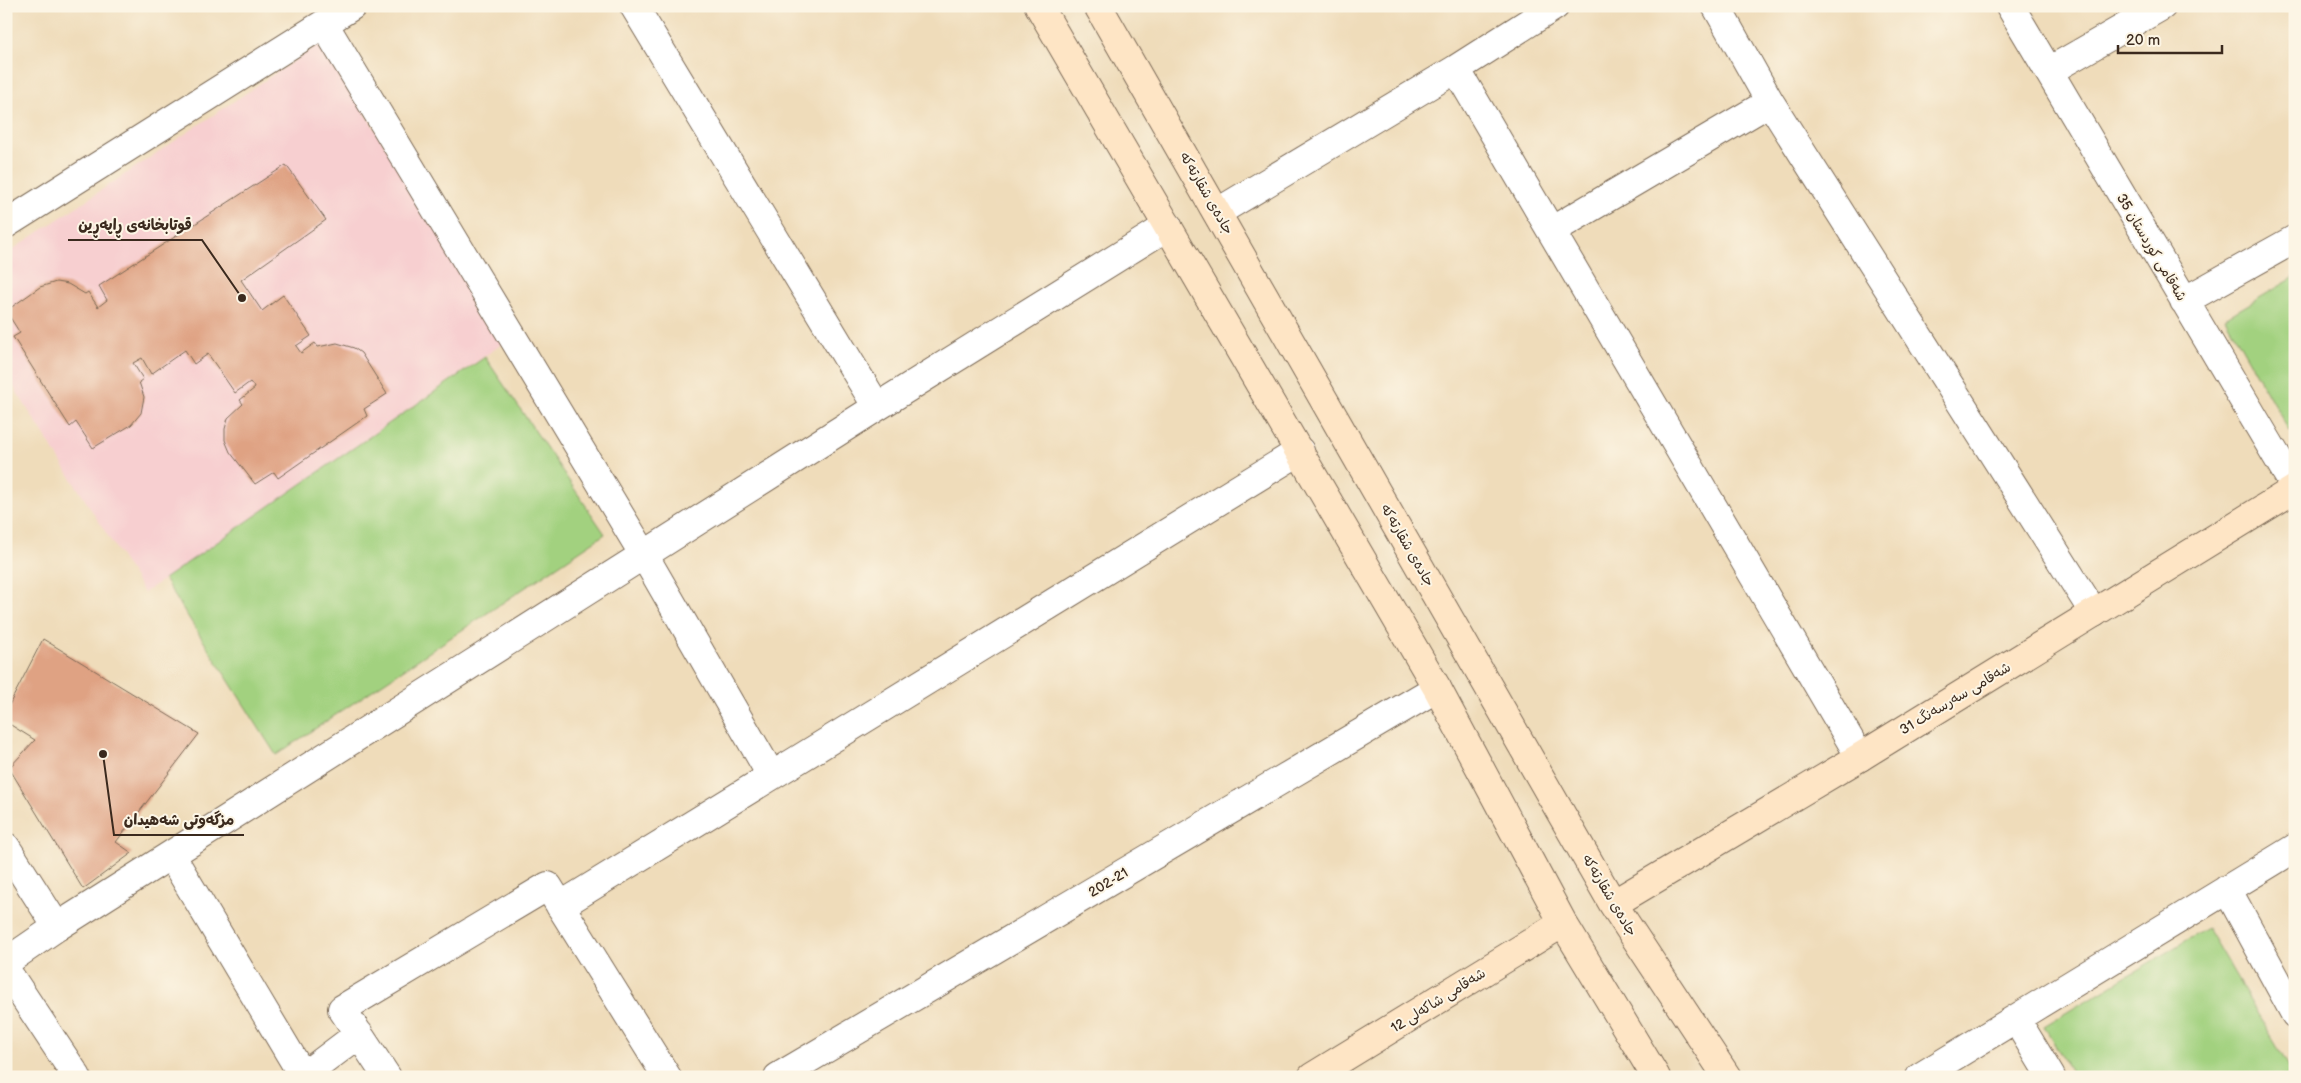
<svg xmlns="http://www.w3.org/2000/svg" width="2301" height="1083" viewBox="0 0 2301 1083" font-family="'Balsamiq Sans','Playpen Sans Arabic',sans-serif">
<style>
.built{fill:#f7cfd0}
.green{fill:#a2d17f;stroke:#6e7e4e}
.building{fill:#dfa283}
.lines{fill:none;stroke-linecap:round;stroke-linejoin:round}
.street-casing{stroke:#7a6855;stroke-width:30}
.secondary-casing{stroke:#7a6855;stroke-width:30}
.street{stroke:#fff;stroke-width:28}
.secondary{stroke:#fee5c5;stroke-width:28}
.labels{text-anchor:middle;stroke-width:4;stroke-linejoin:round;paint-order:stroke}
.street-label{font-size:14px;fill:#3b2a1e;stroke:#fcf5e5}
.leader{fill:none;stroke:#3b2a1e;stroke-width:2}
.callout-dot{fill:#3b2a1e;stroke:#fcf5e5;stroke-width:2}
.callout-label{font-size:15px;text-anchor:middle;font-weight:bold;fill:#3b2a1e;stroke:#fcf5e5;stroke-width:4;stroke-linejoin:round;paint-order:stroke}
</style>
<rect width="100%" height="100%" fill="#fcf5e5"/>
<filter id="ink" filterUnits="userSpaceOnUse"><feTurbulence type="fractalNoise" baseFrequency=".02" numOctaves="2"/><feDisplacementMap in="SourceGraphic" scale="10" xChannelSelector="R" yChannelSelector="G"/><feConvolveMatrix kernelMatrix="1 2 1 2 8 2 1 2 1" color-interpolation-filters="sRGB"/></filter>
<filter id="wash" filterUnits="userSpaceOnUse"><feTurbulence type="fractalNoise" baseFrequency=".0096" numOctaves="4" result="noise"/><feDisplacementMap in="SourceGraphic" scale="20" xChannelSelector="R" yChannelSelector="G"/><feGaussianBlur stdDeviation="1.12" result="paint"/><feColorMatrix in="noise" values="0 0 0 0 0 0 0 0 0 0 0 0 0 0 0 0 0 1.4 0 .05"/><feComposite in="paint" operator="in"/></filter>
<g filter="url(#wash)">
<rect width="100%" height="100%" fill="#efdcba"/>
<path class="built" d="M322,42L505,342L144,593L6,375V254Z"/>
<path class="green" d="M2295,277V427L2289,431L2225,318Z
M485,357L605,534L276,755L164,579Z
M2207,928L2295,1077H2074L2044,1026Z"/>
<g id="blocks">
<path class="building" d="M286,165L326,220L241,280L262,311L283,295L311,336L296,346L301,353L315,343L318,347L337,343L354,348L361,353L387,394L364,409L367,416L278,478L274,472L255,484L230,452L225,440V429L228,418L243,404L240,400L255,388L250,382L235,393L208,354L194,364L185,350L151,374L142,358L133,363L143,379L139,382L144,397L141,413L131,425L93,448L76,422L70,427L13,337L20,333L6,311L40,287L56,282L68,284L85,294L88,292L98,307L107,300L99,286Z
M43,639L199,734L116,842L132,853L83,889L9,768L35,740L6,722V711Z"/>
</g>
</g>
<g filter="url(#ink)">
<use href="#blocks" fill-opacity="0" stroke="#7a6855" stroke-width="1"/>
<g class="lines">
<defs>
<path id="street" d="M634,6L877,407
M1716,6L1770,102L2094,613
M2010,6L2295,487
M324,24L644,555L771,775
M1456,69L1860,757
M2049,71L2162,6
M1218,212L1456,69L1555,6
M6,224L352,6
M1551,231L1770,102
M2184,301L2295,239
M6,847L57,927
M171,855L303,1076
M2227,889L2295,1014
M560,906L1300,451
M6,962L57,927L877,407L1168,226
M6,970L77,1077
M2016,1019L2051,1077
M302,1077L359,1034
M387,1077L342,1009L548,886L667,1077
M778,1077L1437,688
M1920,1077L2295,848"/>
<path id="secondary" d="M1039,6L1437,688L1563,923L1656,1077
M1098,6L1613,904L1727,1077
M1613,904L1860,757L2295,489
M1312,1077L1563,923"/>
</defs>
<use href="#street" class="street-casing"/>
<use href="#secondary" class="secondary-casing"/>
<use href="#street" class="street"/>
<use href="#secondary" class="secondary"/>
</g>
</g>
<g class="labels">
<g class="street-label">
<text transform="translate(1207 193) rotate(60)" y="5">جادەی شقارتەکە</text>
<text transform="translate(2152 247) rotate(59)" y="5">شەقامی کوردستان 35</text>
<text transform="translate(1408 545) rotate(60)" y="5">جادەی شقارتەکە</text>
<text transform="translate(1955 698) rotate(-31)" y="5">شەقامی سەرسەنگ 31</text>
<text transform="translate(1108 882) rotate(-31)" y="5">202-21</text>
<text transform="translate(1610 895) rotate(59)" y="5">جادەی شقارتەکە</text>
<text transform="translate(1438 1000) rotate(-32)" y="5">شەقامی شاکەلی 12</text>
</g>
</g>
<path class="leader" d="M242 298L202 240H68M103 754L114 835H244"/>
<g class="callout-dot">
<circle cx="242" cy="298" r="5"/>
<circle cx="103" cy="754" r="5"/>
</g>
<g class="callout-label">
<text x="135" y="230">قوتابخانەی ڕاپەڕین</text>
<text x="179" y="825">مزگەوتی شەهیدان</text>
</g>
<rect width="2301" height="1083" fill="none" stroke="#fcf5e5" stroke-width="25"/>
<path d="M2118 45v8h104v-8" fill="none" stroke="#3b2a1e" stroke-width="2.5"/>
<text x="2126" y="45" font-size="15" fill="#3b2a1e" stroke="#fcf5e5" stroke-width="4" paint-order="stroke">20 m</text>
</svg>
